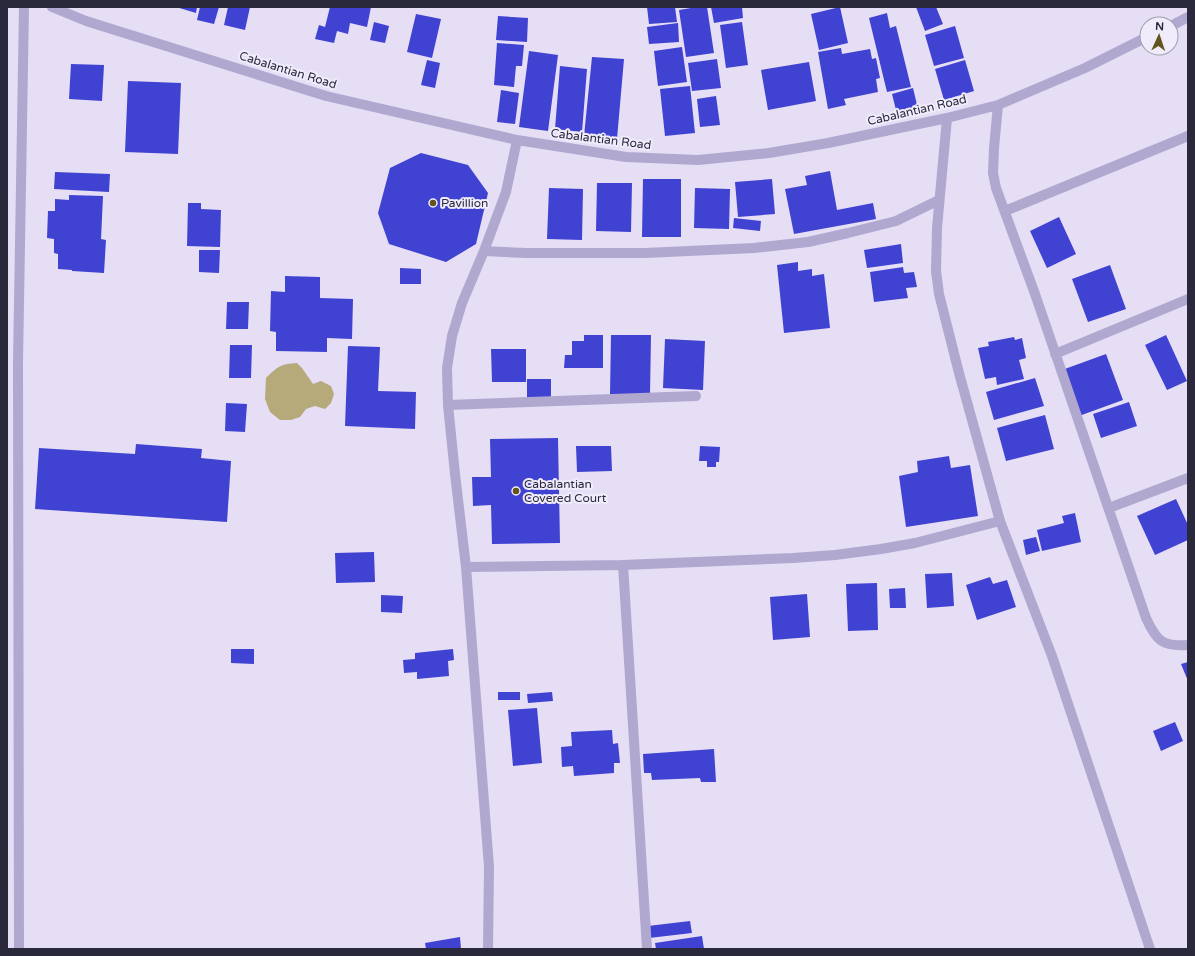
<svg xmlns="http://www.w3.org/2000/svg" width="1195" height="956" viewBox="0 0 1195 956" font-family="'Varela Round',sans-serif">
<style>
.water{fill:#b6a97a}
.building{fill:#4042d2}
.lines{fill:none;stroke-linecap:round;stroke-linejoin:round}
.lane{stroke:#b0a8cf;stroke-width:10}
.street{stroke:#b0a8cf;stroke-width:10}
.poi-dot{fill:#62541a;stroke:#f0ecfc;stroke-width:1.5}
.labels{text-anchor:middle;stroke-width:4;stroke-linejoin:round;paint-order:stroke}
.street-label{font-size:12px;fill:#2a293b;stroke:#f0ecfc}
.poi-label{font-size:12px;fill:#2a293b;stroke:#f0ecfc;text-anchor:start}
</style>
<rect width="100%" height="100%" fill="#e5def5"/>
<path class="water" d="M297,363L302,368L313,384L321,381L331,386L334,394L331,403L325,409L315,406L306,409L300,417L291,420H280L270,412L265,399L266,378C278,366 281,364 297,363Z"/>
<path class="building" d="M176,7H197L196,13Z
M200,7H219L214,24L197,20Z
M228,7H250L245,30L224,25Z
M330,7H371L367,27L350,23L348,34L337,31L334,43L315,39L319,25L325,27Z
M647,7H675L677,22L649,24Z
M697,7H707L714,53L686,57L679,10Z
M711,7H742L743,18L714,23Z
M840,7L848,43L819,50L811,14Z
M916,7H936L943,24L925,31Z
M887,13L890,28L896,26L911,87L887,92L869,18Z
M416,14L441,19L432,58L407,52Z
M498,16L528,18L527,42L496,40Z
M374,22L389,26L385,43L370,40Z
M742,22L748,65L726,68L720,25Z
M678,23L679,42L649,44L647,27Z
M955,26L964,58L934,66L925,35Z
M497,43L524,45L522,66H516L514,87L494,85Z
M682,47L687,82L658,86L654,51Z
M841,48L842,54L870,49L872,59L876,58L880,78L876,79L878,92L844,99L846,105L828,109L818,52Z
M529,51L558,55L548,131L519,127Z
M592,57L624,59L617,139L584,136Z
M717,59L721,88L692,91L688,63Z
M427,60L440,63L435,88L421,85Z
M965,60L974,91L944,100L935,69Z
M809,62L816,101L768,110L761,70Z
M71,64L104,65L102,101L69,99Z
M560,66L587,69L582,132L555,129Z
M128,81L181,83L178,154L125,152Z
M690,86L695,133L665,136L660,89Z
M913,88L918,109L897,114L892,94Z
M501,90L519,93L515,124L497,122Z
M716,96L720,125L700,127L697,99Z
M421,153L468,165L488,193L476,244L446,262L389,244L378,213L390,168Z
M830,171L837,210L873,203L876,219L794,234L785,189L807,185L805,176Z
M55,172L110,174L109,192L54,189Z
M643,179H681V237H642Z
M772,179L775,214L738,217L735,182Z
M597,183H632L631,232L596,231Z
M549,188L583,189L582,240L547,239Z
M695,188L730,189L729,229L694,228Z
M69,195L103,196L101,239L106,240L104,273L72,271V270L58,269V254L54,253V239L47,238L48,211H55V199L69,200Z
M188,203H201V209L221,210L220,247L187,246Z
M1059,217L1076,254L1047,268L1030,231Z
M734,218L761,221L760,231L733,228Z
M901,244L903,263L867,268L864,250Z
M199,250H220L219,273L199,272Z
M798,262V271L812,269V276L824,274L830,328L784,333L777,265Z
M1110,265L1126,309L1088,322L1072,279Z
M903,267L904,273L914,272L917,287L906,288L908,298L874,302L870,272Z
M400,268L421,269V284H400Z
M285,276L320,277V298L353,299L352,339L327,338V352L276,351V332L270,331L271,291L285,292Z
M227,302H249L248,329H226Z
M584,335H603V368H564L565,355H572V341H584Z
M611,335H651L650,395L610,394Z
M1166,335L1187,381L1167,390L1145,345Z
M1014,337L1015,340L1022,338L1026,358L1019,360L1024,379L997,385L996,377L985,379L978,348L989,346L988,342Z
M665,339L705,341L703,390L663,388Z
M230,345H252L251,378H229Z
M348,346L380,347L378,391L416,392L415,429L345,426Z
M491,349H526V382H492Z
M1106,354L1123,400L1079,416L1062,370Z
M1035,378L1044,406L994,420L986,392Z
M527,379H551V398H527Z
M1129,402L1137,426L1101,438L1093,414Z
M226,403L247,404L245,432L225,431Z
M1045,415L1054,449L1006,461L997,428Z
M558,438L560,543L492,544L491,505L473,506L472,477H491L490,439Z
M136,444L202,449L201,458L231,461L227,522L35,509L39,448L135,454Z
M576,446H611L612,471L577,472Z
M700,446L720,447L719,462H716V467H707V461H699Z
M949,456L951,468L970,465L978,516L906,527L899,476L918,472L917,461Z
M1176,499L1188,525V540L1155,555L1137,516Z
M1075,513L1081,542L1042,551L1037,530L1064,523L1062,516Z
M1036,537L1040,551L1026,555L1023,540Z
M374,552L375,582L336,583L335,553Z
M952,573L954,606L927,608L925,574Z
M990,577L993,584L1007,580L1016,607L977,620L966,585Z
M877,583L878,630L848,631L846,584Z
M905,588L906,608H890L889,589Z
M807,594L810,637L773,640L770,597Z
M381,595L403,596L402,613L381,612Z
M231,649H254V664L231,663Z
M453,649L454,660L448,661L449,676L417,679V672L404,673L403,660L415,659V653Z
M1188,662V681L1181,664Z
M498,692H520V700H498Z
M552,692L553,701L528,703L527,694Z
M537,708L542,763L513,766L508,710Z
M1175,722L1183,741L1161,751L1153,731Z
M612,730L613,744L618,743L620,763H614V773L574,776L573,766L562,767L561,747L572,746L571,732Z
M714,749L716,782H701L700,778L652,780L651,773H644L643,754Z
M690,921L692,933L649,938L648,926Z
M702,936L704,949H656L655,943Z
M460,937L461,949H426L425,943Z"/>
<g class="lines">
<path class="lane" d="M448,405L696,396
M1000,521L1052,656L1150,949
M623,565L647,949"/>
<path class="street" d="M52,7L86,21L326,96L517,140L626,157L698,160L769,153L828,143L947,118L998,105L1085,68L1147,37
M1171,26L1188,17
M998,105L994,148L993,173L996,188L1035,294L1146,618C1156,640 1162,647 1188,645
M1005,211L1188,136
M484,251L526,253H645L754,248L808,242L848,233L896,221L939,200
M1055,354L1188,299
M1109,508L1188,478
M466,567L623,565L793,558L835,555L881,549L915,543L1000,521L959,373L939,294L936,271L937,228L947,118
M19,949L18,362L24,7
M488,949L489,867L466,567L455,474L448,405L447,368L452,336L462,303L484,251L506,192L517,140"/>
</g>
<g class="poi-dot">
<circle cx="433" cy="203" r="4"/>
<circle cx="516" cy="491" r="4"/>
</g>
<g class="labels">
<g class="street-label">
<text transform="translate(288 70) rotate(17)" y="4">Cabalantian Road</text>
<text transform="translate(917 110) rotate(-13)" y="4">Cabalantian Road</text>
<text transform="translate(601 139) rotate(7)" y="4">Cabalantian Road</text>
</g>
<g class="poi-label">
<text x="441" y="207">Pavillion</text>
<text x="524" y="488">Cabalantian<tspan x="524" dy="14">Covered Court</tspan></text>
</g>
</g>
<rect width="1195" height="956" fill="none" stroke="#2a293b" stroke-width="16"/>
<g transform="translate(1159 36) rotate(3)"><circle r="19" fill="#f0ecfc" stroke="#a19eaf"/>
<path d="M0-3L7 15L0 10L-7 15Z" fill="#62541a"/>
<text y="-6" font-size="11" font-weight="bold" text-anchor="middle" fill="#2a293b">N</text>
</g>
</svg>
